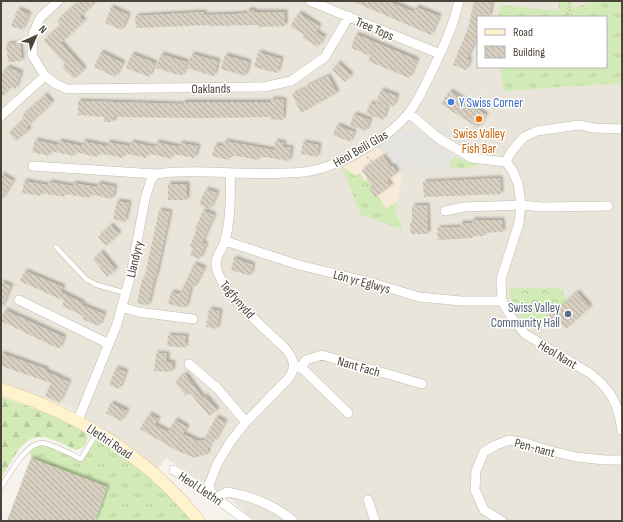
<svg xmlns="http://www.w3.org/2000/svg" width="623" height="522" viewBox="0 0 623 522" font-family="'Sofia Sans Condensed',sans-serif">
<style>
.residential{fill:#eae5da;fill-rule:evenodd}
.commercial{fill:#f7ead8}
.grass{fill:url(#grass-tufts)}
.forest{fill:url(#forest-firs)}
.park{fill:url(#park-crowns)}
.parking{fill:#e5e3e0}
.building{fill:url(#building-back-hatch);filter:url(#shadow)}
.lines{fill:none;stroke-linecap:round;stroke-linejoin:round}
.lane-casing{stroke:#c2bbae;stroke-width:5.5}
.street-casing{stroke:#c2bbae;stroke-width:10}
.secondary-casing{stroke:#d6c79b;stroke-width:13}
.path{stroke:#c4b79f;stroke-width:1.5;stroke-dasharray:2 2;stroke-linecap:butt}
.lane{stroke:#fff;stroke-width:4.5}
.street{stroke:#fff;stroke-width:9}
.secondary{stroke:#fff3cd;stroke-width:12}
.shop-dot{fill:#3f7fe0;stroke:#fff;stroke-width:1.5}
.food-dot{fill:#e8710a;stroke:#fff;stroke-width:1.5}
.service-dot{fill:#5c6f8a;stroke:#fff;stroke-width:1.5}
.labels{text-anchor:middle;stroke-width:3;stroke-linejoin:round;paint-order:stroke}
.street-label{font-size:13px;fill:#4b4439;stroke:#fff}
.shop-label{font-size:13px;fill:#366cbe;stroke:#fff;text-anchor:start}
.food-label{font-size:13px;fill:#c56008;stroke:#fff}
.service-label{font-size:13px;fill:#4e5e75;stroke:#fff;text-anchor:end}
</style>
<defs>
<pattern id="grass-tufts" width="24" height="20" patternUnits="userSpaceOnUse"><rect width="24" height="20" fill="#d2eab5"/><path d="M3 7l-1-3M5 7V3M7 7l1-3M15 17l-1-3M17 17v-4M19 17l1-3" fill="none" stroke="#b6ca9c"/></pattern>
<pattern id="forest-firs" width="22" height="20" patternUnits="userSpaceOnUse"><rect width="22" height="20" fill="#d2eab5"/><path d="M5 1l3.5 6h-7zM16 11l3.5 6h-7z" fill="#b6ca9c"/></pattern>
<pattern id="park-crowns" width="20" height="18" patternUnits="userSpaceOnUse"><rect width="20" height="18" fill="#d2eab5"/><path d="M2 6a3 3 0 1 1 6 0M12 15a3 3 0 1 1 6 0" fill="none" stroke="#b6ca9c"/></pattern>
<pattern id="building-back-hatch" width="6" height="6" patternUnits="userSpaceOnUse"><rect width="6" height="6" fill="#d8cfc1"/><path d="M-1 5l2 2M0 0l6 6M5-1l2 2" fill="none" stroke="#b1aa9e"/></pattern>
<filter id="shadow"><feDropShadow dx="2.5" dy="-2.5" stdDeviation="1" flood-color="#0004"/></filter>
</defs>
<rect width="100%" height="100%" fill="#f6f3ec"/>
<path class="residential" d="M1,1H622V521H255L231,500L166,458L158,469L108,431L70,408L1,382ZM478,17H606V67H478Z"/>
<path class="commercial" d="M419,130L453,156L449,168H420L405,166L395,213L401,223L402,229L361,215L342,168L357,159L399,132Z"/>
<path class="grass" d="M559,1H572L574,8L597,1H622V83L503,91L501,67H606V17H498L501,5L558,11Z
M453,156L461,160L480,165L466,168H449Z
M342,168L347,169L355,176L359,173L365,181L368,179L386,209L397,202L395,213L401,223L402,229L361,215Z
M98,432L199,521H95L107,487L31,458L29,448L42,443L81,459Z"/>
<path class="forest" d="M1,397L52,415L86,433L88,439L84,447L76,450C67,446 54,439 44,437C22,433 11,464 1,478Z"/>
<path class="park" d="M509,288H561L567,301L533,330C519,318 512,306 509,288Z"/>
<path class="parking" d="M439,122L460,136L479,145L476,153L459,144L434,128Z
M419,130L453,156L449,168H420L406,166L403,174L397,173L393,166L391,167L386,160L390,157L377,147L399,132Z"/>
<path class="building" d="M79,1H97L80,17L84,21L61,43L84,69L74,79L62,67L65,64L44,41H46L44,40L61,25L57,21Z
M352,1H388L414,12L416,7L439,16L431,35Z
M474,1H492L489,17H478V34L467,59L470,60L466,70L453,65L468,28Z
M111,7L128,15L122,30L105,23Z
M18,9L29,14L22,30L11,26Z
M247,10H254V12H285V26L259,27V25L212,26L211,25L136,28L135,16L204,12V15L236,14L247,13Z
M299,13L319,26L316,32L324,37L318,47L303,38L304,35L290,26Z
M356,34L417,60L409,78L368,61L370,56L351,48Z
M20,43L22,61L8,62L6,44Z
M101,52L123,63L115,77L94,67Z
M258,52L281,59L277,73L254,67Z
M132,54L155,63L149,77L126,68Z
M161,54L187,62L182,76L156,68Z
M192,54L218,61L214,76L187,68Z
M225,55L249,62L245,76L221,69Z
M338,63L351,75L345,82L332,70Z
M8,67L21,73L15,90L12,86L1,98V74Z
M328,76L337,93L301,113L292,95L306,88L305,87Z
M381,90L397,96L393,107L388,105L383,120L366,113L370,103L375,105Z
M450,91L486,115L478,128L441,104Z
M45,95L52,103L27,127L29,130L16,141L9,133L24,119L22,116Z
M271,99L284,100L283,120L270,119V117L203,118L114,117V122H104V117L78,115V101L183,104V102H271Z
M354,114L370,120L366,131L350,125Z
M337,125L354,132L350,142L333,135Z
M35,140L58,145L59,141L82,146L83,141L107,146V142L130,146L131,142L155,147L156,142L179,147L180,143L198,146L195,158L172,154L171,159L147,153L146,158L124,153L123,158L99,153L98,157L75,152L74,156L50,151L49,156L32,152Z
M225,141L274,150L275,141L284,143L283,147L291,148L289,161L259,156V160L230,155L229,160L212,156L215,145L223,146Z
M303,142L319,145L317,157L301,154Z
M383,156L391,167L393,166L397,173L387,180L391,186L375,197L369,188L372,186L362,170Z
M1,174L13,181L1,201Z
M500,178L501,194L424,197L423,182Z
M24,181L48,185L49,182L73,186V183L97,187L98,183L115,187L112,199L89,194V198L65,194L64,197L41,193V196L22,193Z
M168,184H187V200H168Z
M206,189L217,193L210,209L200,205V202Z
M117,201L129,203L125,222L113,219Z
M427,205L428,234H411L410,222H412V206Z
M159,210L170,212L156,277H155L148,306L137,303L142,279L144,280L149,257Z
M203,210L214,215L202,243L206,244L200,259L190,255L193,248L190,246L196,231L195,230Z
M472,220H502L503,232L484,233V236H472V238L438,240L437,228L460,227V223H472Z
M111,225L119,234L106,246L98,237Z
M101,252L116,270L107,277L93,259Z
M234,258L253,265L250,276L231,270Z
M194,264L204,268L194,288L191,286L186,308L168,304L171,292L180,294Z
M25,271L63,287L61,292L83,303L82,305L104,314L99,326L82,319L83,316L62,306L64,301L20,281Z
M1,282L11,286L1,310Z
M577,292L590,307L566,329L559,322L552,328L545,320Z
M209,309L220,311L217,329L206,327Z
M5,310L64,337L59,349L1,321V318Z
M168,335L186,336L185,348L167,346Z
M1,353L46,369V371L69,382L59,403L45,396L51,383L1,366Z
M156,353L167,354V362L173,363L172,372L154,371Z
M116,368L126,372L119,389L109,385Z
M185,374L203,398L205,396L217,410L209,416L190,393L186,396L175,382Z
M111,403L127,411L121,421L106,413Z
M149,414L158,419L155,425L168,432L175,420L187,427L183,434L198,441L204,440L216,417L225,422L214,442L212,441L207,450L208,454L194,458L174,449L140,429Z
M31,458L107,487L95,521H7Z"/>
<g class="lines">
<defs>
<path id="lane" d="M56,247L86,279L97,285L126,293
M1,487C9,475 27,441 43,443C54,445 70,454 81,459L97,433"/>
<path id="street" d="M58,1L40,18L33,34L32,55L45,76L56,84L67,89L264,87L291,81L325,57L349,16
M310,1L440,54
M409,113L438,138L472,158L506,162L512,170L518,183L521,205L519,223L501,279L502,301L512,318L525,334L591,374C612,391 618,404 622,430
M1,116L45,76
M506,162L511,152L524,137L537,131L579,125L594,128L622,129
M33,166L156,174
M445,211L464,207L521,205L542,207L608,206
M225,241L299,265L369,282L419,297L461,301H502
M19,300L109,344
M122,307L138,312L193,319
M189,364L217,388L246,422
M296,366L304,370L348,413
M300,368L306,360L322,355L422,384
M78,420L117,324L131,274L145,199L151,180L156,174C198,168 243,176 286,173C296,173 309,172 319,169C348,161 389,137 408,114C417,103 423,89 429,77C441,52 453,28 459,1
M174,470L216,498L247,521
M213,496L209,485L217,464L231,441L246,422L288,379C297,367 294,359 285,348C267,331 215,287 216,263C216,256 223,248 225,241C231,219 231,196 230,173
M216,498L227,492C251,496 274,505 293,521
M368,500L375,521
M502,521L484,510L475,490L476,471L484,452L496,445L509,440L526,443L547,450L576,457L605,460H622"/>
<path id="secondary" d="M1,389C80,415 147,456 199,521"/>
</defs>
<use href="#lane" class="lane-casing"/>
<use href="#street" class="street-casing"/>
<use href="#secondary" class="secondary-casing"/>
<path class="path" d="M564,17L570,11L569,1
M367,157L373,162"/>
<use href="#lane" class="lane"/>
<use href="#street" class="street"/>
<use href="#secondary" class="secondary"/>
</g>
<circle class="shop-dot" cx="451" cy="102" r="4"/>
<circle class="food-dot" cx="479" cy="119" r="4"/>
<circle class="service-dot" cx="568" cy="314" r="4"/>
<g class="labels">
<g class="street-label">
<text transform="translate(375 28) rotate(23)" y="5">Tree Tops</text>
<text transform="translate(211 88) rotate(-1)" y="5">Oaklands</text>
<text transform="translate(360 148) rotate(-30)" y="5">Heol Beili Glas</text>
<text transform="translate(134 259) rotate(-77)" y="5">Llandyry</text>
<text transform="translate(362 281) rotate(15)" y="5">Lôn yr Eglwys</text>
<text transform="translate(238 299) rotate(49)" y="5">Tegfynydd</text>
<text transform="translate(558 354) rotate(31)" y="5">Heol Nant</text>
<text transform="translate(359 366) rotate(16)" y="5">Nant Fach</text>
<text transform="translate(110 441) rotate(34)" y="5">Llethri Road</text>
<text transform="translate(535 447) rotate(15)" y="5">Pen-nant</text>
<text transform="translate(201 488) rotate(34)" y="5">Heol Llethri</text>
</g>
<g class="shop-label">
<text x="459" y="107">Y Swiss Corner</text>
</g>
<g class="food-label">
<text x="479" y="138">Swiss Valley<tspan x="479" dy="15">Fish Bar</tspan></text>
</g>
<g class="service-label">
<text x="560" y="312">Swiss Valley<tspan x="560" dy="15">Community Hall</tspan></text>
</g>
</g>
<rect width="623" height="522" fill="none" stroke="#4b4439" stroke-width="4"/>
<rect x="477" y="16" width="130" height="52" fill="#ffffff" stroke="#b7b4b0"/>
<rect x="485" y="29" width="20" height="6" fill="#fff3cd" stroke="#b7b4b0"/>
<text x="513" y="36" font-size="12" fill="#4b4439">Road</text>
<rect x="485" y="46" width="20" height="12" fill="url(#building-back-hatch)" stroke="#b7b4b0"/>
<text x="513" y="56" font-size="12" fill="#4b4439">Building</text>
<g transform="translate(36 36) rotate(45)" stroke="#ffffff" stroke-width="3" paint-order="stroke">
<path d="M0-3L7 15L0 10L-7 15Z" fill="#4b4439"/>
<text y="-6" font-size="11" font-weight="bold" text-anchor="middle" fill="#4b4439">N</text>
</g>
</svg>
